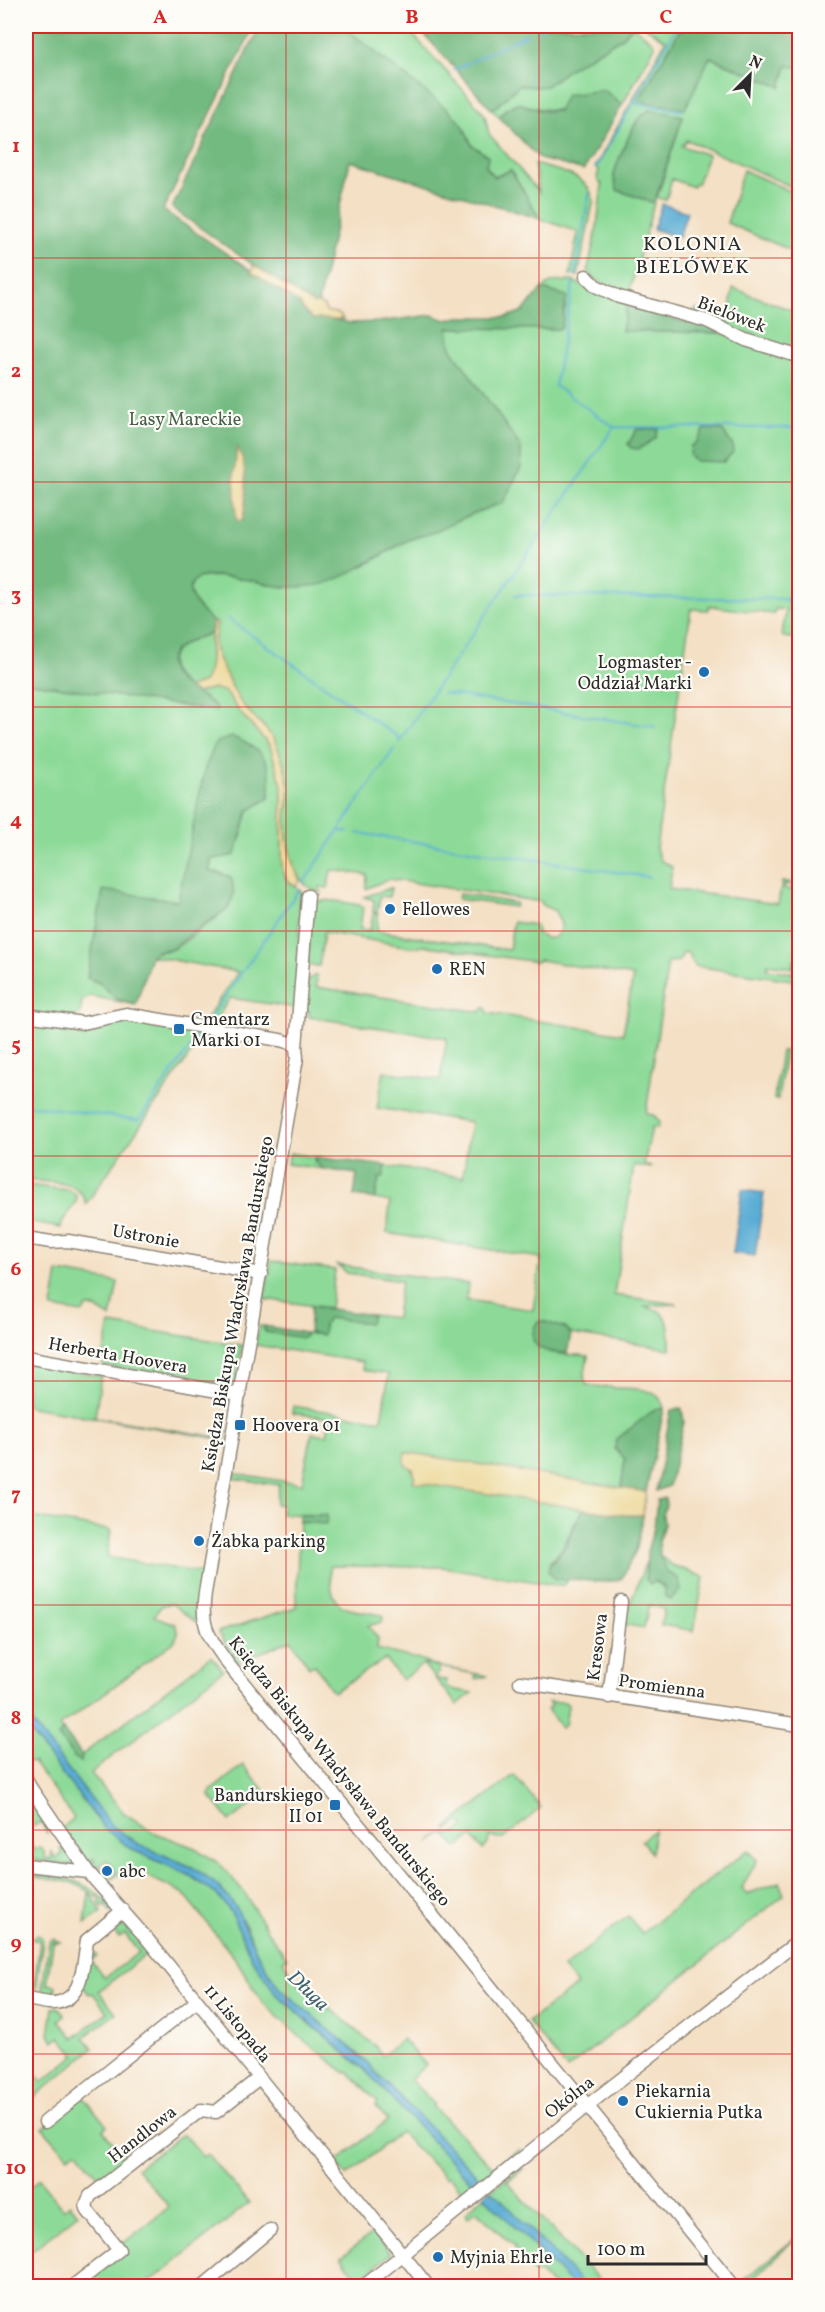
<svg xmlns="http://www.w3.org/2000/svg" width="825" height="2312" viewBox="0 0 825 2312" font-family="Vollkorn,serif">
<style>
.green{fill:#8dda98;stroke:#5c8262;stroke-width:1.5;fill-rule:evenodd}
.forest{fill:#72ba80;stroke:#4e7256;stroke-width:1.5}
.sand{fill:#eeda9e;stroke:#8c8264;stroke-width:1.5}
.water{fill:#58acd4;stroke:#426c80;stroke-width:1.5}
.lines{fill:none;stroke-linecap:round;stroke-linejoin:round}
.stream{stroke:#58acd4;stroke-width:2}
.minor-casing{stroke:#908678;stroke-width:15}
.minor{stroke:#fff;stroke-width:12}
.grid{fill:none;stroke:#d62828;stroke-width:1.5;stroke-opacity:0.55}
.poi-dot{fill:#1f6fb2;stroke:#fdfcf7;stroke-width:2}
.labels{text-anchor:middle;stroke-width:4.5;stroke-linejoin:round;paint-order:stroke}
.street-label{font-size:18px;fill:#2b2b2b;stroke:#fdfcf7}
.park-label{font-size:18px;fill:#48604c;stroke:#fdfcf7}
.poi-label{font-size:18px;fill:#2b2b2b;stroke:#fdfcf7;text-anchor:start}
.neighbourhood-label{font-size:20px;letter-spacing:1.5px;fill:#2b2b2b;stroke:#fdfcf7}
.water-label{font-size:20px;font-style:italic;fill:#3d5f6f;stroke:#fdfcf7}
.neatline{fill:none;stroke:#d62828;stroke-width:2}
.grid-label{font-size:20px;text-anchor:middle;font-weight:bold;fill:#d62828}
</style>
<rect width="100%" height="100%" fill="#fdfcf7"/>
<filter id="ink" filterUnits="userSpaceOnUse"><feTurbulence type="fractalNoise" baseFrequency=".0167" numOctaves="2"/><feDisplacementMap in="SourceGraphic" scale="12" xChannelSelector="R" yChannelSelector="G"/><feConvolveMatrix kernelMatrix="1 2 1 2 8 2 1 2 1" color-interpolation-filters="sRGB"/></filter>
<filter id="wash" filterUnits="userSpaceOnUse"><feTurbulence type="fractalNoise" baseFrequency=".008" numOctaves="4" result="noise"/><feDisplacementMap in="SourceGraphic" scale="24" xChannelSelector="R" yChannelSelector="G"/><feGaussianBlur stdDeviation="1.35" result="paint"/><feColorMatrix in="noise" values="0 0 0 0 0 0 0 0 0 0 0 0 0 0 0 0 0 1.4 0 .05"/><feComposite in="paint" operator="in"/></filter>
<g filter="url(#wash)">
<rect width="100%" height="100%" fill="#f4e0c5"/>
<path class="green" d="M342,26H405L482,111L485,116L489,134L539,192L534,164C556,171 592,174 593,203L578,276L570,275L578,232L540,219L511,170L495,177L486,166L488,156L472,145L462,124Z
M633,26L653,42L655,46L622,105L604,90C565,108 561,117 518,103L506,109L499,117L491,109L497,106L519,85L536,87L546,86L572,67L621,38Z
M644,26H682L639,101L709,57L781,87L787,65L799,67V190L687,140L682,146L708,155L697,184H694L693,187L672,179L666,200L657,198L683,116L650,110C646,113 641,116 638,119C633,126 613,170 614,177C614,182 617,185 617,190L654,203L628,297L591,277L588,269L597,227L602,185L597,178L599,170L595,167L666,40Z
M743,170L799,195V254L727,223Z
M572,281L627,303L622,331L722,333L799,360V639L784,637L782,635L786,610L775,609L774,614L709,606L708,610L691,609L656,848L660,860L672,867L669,889L778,904L782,882H790V885L785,884L784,889L792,890L793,884L799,883L797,914L799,915L800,953L796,973L799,974V978L792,980L695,966L688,953L684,952L679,961L668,962L646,1113L655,1116L659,1122L658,1128L652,1127L644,1164L652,1168L634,1165L614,1295L677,1304L645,1306C650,1309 655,1309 659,1311C671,1319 670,1337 670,1349L571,1334L565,1328L534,1339C543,1358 569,1353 588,1356L584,1378L587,1385C596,1386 606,1387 616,1388C632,1389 661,1386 664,1409H655L615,1449L625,1459L621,1488L405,1452L415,1477L413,1481L584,1509C568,1529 569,1545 549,1563L570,1578L562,1586L443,1567L330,1566C329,1612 343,1608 383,1615L382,1622L368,1626L378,1638L377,1649L428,1662L425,1664L488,1676L475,1679L476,1674L440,1667L436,1679L446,1680V1685L450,1689L472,1693L457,1705L423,1664L402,1680L385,1659L333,1692L315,1665L309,1667L291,1640L238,1662L218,1632L296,1607L299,1522L326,1523V1515L281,1514L282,1505L276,1504L279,1485L232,1478L233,1473L302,1484L312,1433L327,1435L330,1418L292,1413L293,1406L381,1420L389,1374L363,1370L362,1362L255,1345L259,1326H264V1330L305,1336L306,1333L322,1335L324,1326L328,1318L370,1323L372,1315L396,1318L401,1281L347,1273L337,1265L468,1284L466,1300L533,1310L541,1258L387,1233L390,1202L375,1199L379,1178H383L386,1166L463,1177L471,1122L377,1108L384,1071L440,1080L447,1038L309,1017V1011L304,1010L308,980L315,975L317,976L316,987L481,1012L483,1008H486L488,1013L623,1034L633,976L540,960L536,962L428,946L410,947L324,932L319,966L307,965L312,903C327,897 347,903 363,906L360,929L370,930L373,914H378L377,931L509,950L513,922L536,925L537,933C549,942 559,940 561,924L555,911L542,905V902L388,879L366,889L367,875L331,870L328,888L320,887V891L323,893C292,889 285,844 286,818C287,804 290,791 287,777C284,765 280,752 275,742C267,727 253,717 242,704C236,697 215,654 214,646C214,639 216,631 217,623C205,620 181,592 194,580C201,573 257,579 271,578C299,574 330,574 357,568C373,564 390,549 405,542C413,537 423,536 431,533C455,522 477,510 503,503L476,385L451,348L448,328L561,329L567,296L542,289L552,282ZM705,429L722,430L733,446H691L696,443ZM795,957L792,975V973L767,969L768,964L792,968Z
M733,288L799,313V355L695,313V309L729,316Z
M210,634V663L209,673L204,682L188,688C152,659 179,642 210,634Z
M26,682L216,711V707L197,693L213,688L226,692L238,710L270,746L282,785V866L286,879L303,893L299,901L300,916L296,1008L230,998L215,1021L232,1024V1028L204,1022L238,972L151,956C158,950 166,952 173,949C189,941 201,926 217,918L222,873L209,871L212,859L240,840L248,811L269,798L205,768L178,902L103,891L87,978L99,983L113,994L136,1005L90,996L82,1001L80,1015L72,1017L26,1012Z
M391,888L389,897L380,896L377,913L373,912L374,900L364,897Z
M459,894L516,903L515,907L458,899Z
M118,1019L205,1033L86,1204C80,1178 48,1183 26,1180V1038L28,1033L26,1020L34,1021L76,1032L104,1030L106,1027L117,1024Z
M781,1051H785L778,1099H774Z
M290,1153L315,1157L314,1161L323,1169L287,1164Z
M26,1185L69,1190L76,1194L77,1200L62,1222L61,1228L26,1222Z
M271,1261L335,1270L330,1308L264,1299Z
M58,1272L118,1282L111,1318L95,1308L87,1307L82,1313L52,1308Z
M110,1324L240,1345L242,1346L236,1384L232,1388L105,1366L102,1364Z
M26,1363L101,1376L95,1417L223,1438L225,1431H227L226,1440L26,1406Z
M26,1516L111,1530L107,1557L202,1573L197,1606V1623L172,1604L162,1605L154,1616L175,1624L178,1633L174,1642L60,1726L67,1748L81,1761L82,1755L211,1656L223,1670L91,1773L124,1813L153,1832L195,1848L220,1864L244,1892L268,1932L287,1958L283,1961L293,1977L374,2045L383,2056L402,2039L426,2065L410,2079L434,2104L432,2106L494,2168L519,2149L520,2151L483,2182L357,2053L279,1988L258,1955L247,1928L228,1897L218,1886L194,1868L140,1845L124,1835L108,1824L89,1803V1799L38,1731L26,1718Z
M660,1556L672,1565L704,1577L694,1631L661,1625L664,1609L649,1605L644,1628L622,1624L646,1562V1579C660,1582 665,1587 671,1600L675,1594Z
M548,1702H565L568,1705L565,1725L561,1728L547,1709L551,1706Z
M26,1727L104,1828L133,1850L189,1875L217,1895L231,1912L252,1959L308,2022L364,2069L476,2187L456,2202L462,2197V2192L449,2176L446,2178L400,2132L347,2176L336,2162L388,2120L375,2106L378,2102L348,2072L346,2073L301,2038L263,2003L237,1961L183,1893L128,1867L108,1882L116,1872L107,1860L100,1865L103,1870L96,1865L91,1868L89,1864L95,1861L93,1858L89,1863L62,1828L74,1818L33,1762H26Z
M243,1765L266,1793L230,1821L210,1796L211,1791Z
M514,1775L541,1808L504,1838L489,1837L488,1844L483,1850L472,1836L457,1848L446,1835L440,1834L428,1843C442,1827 452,1841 464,1826L460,1822L448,1830L446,1829L458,1817L459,1818Z
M28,1795L52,1826L48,1828L47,1833L41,1822L29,1828V1837L33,1850L40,1847L45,1853V1858L51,1859L52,1852L55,1858L63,1854L60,1849L64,1847L80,1865H66L26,1858V1803Z
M654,1830L651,1853L641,1841Z
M748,1850L757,1860L742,1888L747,1894L779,1882L784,1895L567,2069L528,2022L577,1985L563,1968L628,1916L642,1933Z
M26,1871C52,1875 79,1877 100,1896C105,1900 111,1903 113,1909L110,1912L106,1904L102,1907L99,1902L102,1899L99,1896L96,1898C81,1879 47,1879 26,1876Z
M89,1893L102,1912L85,1924Z
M118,1918H124L150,1951L99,1991L116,2013L84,2037L93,2048L26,2104V2082L34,2091L26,2080V2058L30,2056L33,2060L28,2065L42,2082L75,2055L60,2037L54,2042L49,2035L53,2008L58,2007L65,2015L59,2020L74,2038L107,2012L93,1993L89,1994L83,1987L89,1950H92L97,1956L91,1961L105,1978L139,1952L125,1934L119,1938L114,1932L122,1924Z
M35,1935L40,1936L43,1940L36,1989L28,1988L26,1990V1982L34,1983L40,1941L31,1939Z
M53,1939L61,1942L53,1943L47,1984L56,1986L54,1993L45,1992L42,1989L49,1942Z
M83,2096L107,2126L103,2130L126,2159L101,2180L77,2150L68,2156L43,2128Z
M183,2134L203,2157L207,2154L249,2203L145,2286H76L123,2249L122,2244L169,2207L137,2168Z
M521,2168L523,2169L507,2182L605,2286H553L538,2272L535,2274L516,2252L515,2247L476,2211L468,2217L466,2213L476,2202Z
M39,2179L63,2209L70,2204L78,2214L32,2251L26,2243V2190Z
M374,2232L391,2254L359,2279L341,2257Z
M799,2235L753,2279L744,2280L750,2275Z
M401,2274L409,2286H384L398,2275Z"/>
<path class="forest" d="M26,26H254L163,210L300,304L304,311L313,319L321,317L351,323L378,322L432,315L446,320L459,317H507L523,311L542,289L567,296L561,329L448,328L451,348L521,447V467L503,503C477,510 455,522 431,533C423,536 413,537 405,542C383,553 342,581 319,585C308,586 294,588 283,587C266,585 207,567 194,581C181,594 204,614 213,622L210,634C190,639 154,653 177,679C188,691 205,696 216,707V711L26,682Z
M262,26H342L447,109L462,124L472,145L488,156L486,166L494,177L511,170L540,219L350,161L318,303L313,304L243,258L172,208L252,42Z
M417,26H633L621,38L572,67L546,86L536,87L519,85L497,106L491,109Z
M682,26H799V67L787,66L781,87L710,57L685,109L638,101Z
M604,90L622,105L584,170L540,159L499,117L506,109L518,103L543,111H558L566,95Z
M650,110L683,116L654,203L617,190C617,185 614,182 614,177C613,169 633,126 639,119C641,116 646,112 650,110Z
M627,303L676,320L705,325L722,333L622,331Z
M637,429H658L656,438L639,449L631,448L628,444Z
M705,429L722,430L733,446V452L724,462L696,461L690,456L691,446L696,443Z
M232,737C264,749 274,763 269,798L248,811L235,855L212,859L209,871L229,876L232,880L234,894L228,909L203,925L172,949L157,951L151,956L136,1004L116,999L100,983L87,978L103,890L178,901L205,768L216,742Z
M315,1157L386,1166L383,1178H379L375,1199L354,1196L357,1174L323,1169L315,1162Z
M311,1306L372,1315L370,1323L328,1318L324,1326L323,1335L309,1333Z
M543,1321L565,1328L571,1334L567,1353C547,1353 523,1349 537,1322Z
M264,1326L306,1333L303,1338L265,1332Z
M655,1409H664L646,1492L621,1488L625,1459L615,1449L617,1439Z
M682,1409L684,1422L669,1486L656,1491L671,1410Z
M665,1498L666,1505L663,1514L664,1525L659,1539L660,1556L667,1572L678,1578L680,1590L671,1600L665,1597V1587L655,1581L651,1585L646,1579L647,1551L654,1528L657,1500Z
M584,1509L625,1515H643L637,1548L622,1578C600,1587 580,1576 556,1580L548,1571C549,1561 555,1560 561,1552C571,1539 573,1523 584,1509Z
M299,1515H327L326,1524L299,1522Z
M63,1730L82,1755L81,1762L74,1757L58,1736Z"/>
<path class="sand" d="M254,265L313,304L318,303L324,306L326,311L339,314L343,319C334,322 323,317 313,319L304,311L300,304L251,272Z
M237,447C248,461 247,505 242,521L236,520L234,475Z
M213,622L217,623C216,630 214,638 214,646C215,654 236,696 242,704C253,718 269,728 277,746C283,761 289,778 289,795C289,802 286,810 286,818C285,838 291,863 300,880L296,886L286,879L282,866V785L270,746L238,710L226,692L213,688L197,693L188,688L204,682C214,664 208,642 213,622Z
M405,1452L646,1492L643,1515H625L584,1509L413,1482L415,1477L413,1469L405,1465Z"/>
<path class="water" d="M662,204L687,212L679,237L653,229Z
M742,1190L764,1193L755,1256L733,1253Z
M26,1714L111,1825L140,1845L194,1868L218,1886L236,1907L258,1955L279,1988L357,2053L483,2182L476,2187L364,2069L276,1994L252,1959L231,1912L217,1895L189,1875L133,1850L104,1828L26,1727Z
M490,2190L502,2200L585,2286H573L484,2196Z"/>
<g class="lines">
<path class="stream" d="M539,29L546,26
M454,70L527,34
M634,103L682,111
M596,168L677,26
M575,275L589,194
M573,283L555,386L614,427
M515,595L785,599L800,619
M785,599H796L800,596
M227,618L401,739
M443,693L656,727
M399,742L614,427L800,428
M339,831L348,832
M358,833L649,877
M304,882L394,749
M207,1023L298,891
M26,1105L139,1120L200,1033"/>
</g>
</g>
<g filter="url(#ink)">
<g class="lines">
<defs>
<path id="minor" d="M586,276L596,286L619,297L707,321L746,340L800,357
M308,896L296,1047L297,1058L205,1593C200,1627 209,1637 228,1664L734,2286
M26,1015L83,1023L126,1014L280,1040L291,1043L296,1047
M26,1238L51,1242L68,1241L261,1274
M26,1357L240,1395
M520,1682L800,1725
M609,1697L621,1602
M26,1778L30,1787L88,1872L148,1940L428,2286
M26,1865L88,1872
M26,1999C33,2000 41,2002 49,2003C84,2005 83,1963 87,1940L123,1910
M45,2122L197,2001
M73,2286L119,2250L88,2211L86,2205L90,2196L201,2110L216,2112L259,2078
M203,2286L270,2230
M364,2286L588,2105L800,1940"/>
</defs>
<use href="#minor" class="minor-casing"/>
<use href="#minor" class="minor"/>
</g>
</g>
<path class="grid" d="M286,26V2286M539,26V2286M26,258H800M26,482H800M26,707H800M26,931H800M26,1156H800M26,1381H800M26,1605H800M26,1830H800M26,2054H800"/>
<g class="poi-dot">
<circle cx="704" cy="672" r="6"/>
<circle cx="390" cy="909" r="6"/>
<circle cx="437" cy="969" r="6"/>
<rect x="173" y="1023" width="12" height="12" rx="3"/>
<rect x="234" y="1419" width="12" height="12" rx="3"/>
<circle cx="199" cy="1541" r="6"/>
<rect x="329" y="1799" width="12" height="12" rx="3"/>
<circle cx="107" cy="1871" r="6"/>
<circle cx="623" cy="2101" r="6"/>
<circle cx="438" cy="2257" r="6"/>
</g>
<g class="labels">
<g class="street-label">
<text transform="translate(732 314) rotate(21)" y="6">Bielówek</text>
<text transform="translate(146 1236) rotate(10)" y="6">Ustronie</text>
<text transform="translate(237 1304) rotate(-80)" y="6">Księdza Biskupa Władysława Bandurskiego</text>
<text transform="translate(118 1355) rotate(10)" y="6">Herberta Hoovera</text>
<text transform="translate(597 1647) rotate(-83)" y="6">Kresowa</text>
<text transform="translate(662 1686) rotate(8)" y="6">Promienna</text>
<text transform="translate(340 1771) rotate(51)" y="6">Księdza Biskupa Władysława Bandurskiego</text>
<text transform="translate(238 2023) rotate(51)" y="6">11 Listopada</text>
<text transform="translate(569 2097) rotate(-38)" y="6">Okólna</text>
<text transform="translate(142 2134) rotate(-38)" y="6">Handlowa</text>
</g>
<g class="park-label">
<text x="185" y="425">Lasy Mareckie</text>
</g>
<g class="poi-label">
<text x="692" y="668" text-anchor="end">Logmaster -<tspan x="692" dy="21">Oddział Marki</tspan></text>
<text x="402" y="915">Fellowes</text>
<text x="449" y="975">REN</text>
<text x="191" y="1025">Cmentarz<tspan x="191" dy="21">Marki 01</tspan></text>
<text x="252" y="1431">Hoovera 01</text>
<text x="211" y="1547">Żabka parking</text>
<text x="323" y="1801" text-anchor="end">Bandurskiego<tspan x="323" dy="21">II 01</tspan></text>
<text x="119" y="1877">abc</text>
<text x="635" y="2097">Piekarnia<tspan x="635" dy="21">Cukiernia Putka</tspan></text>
<text x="450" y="2263">Myjnia Ehrle</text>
</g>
<g class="neighbourhood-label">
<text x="693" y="250">KOLONIA<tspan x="693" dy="23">BIELÓWEK</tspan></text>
</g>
<g class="water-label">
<text transform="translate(309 1990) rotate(44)" y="7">Długa</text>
</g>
</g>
<rect width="825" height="2312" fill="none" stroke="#fdfcf7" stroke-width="66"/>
<g transform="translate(750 75) rotate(24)" stroke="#fdfcf7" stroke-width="4.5" paint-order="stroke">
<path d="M0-4.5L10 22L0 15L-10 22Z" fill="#2b2b2b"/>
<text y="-9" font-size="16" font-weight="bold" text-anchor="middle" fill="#2b2b2b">N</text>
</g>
<path d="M588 2255v9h118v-9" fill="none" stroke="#2b2b2b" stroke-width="3"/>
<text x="597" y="2255" font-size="18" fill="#2b2b2b" stroke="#fdfcf7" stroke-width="4.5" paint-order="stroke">100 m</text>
<rect x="33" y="33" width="759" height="2246" class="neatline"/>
<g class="grid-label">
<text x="160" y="23">A</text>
<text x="412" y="23">B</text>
<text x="666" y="23">C</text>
<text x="16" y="152">1</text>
<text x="16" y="377">2</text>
<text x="16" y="601">3</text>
<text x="16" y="826">4</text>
<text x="16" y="1051">5</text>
<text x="16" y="1275">6</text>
<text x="16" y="1500">7</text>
<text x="16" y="1724">8</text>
<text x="16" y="1949">9</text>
<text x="16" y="2174">10</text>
</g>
</svg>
